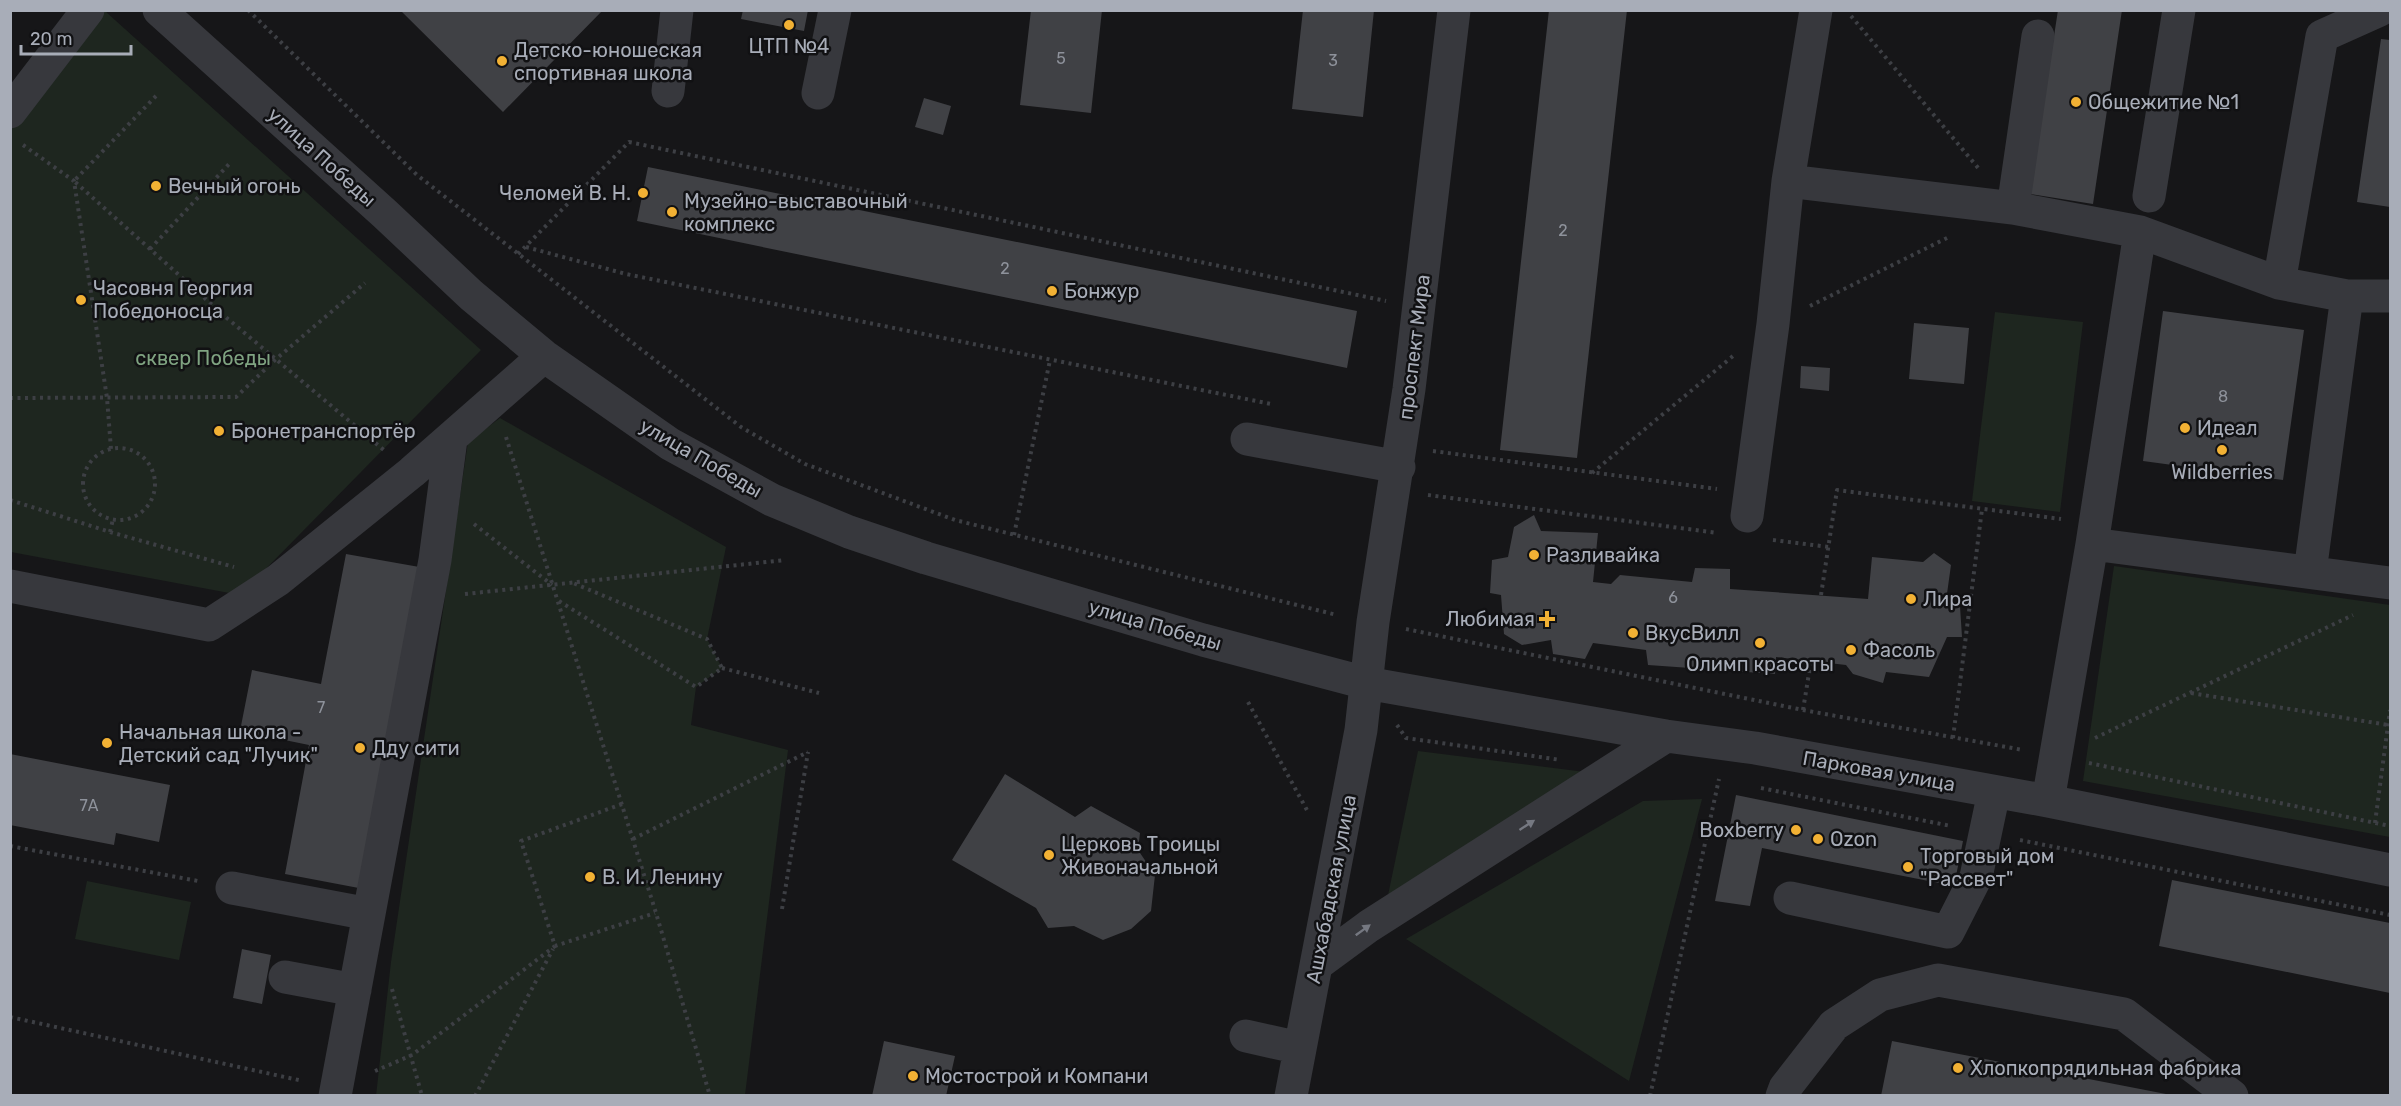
<svg xmlns="http://www.w3.org/2000/svg" width="2401" height="1106" viewBox="0 0 2401 1106" font-family="Rubik,sans-serif">
<style>
.green{fill:#1e261f}
.building{fill:#404145}
.lines{fill:none;stroke-linecap:round;stroke-linejoin:round}
.path{stroke:#3d3f44;stroke-width:4;stroke-dasharray:3 4.5;stroke-linecap:butt}
.minor{stroke:#37383d;stroke-width:33}
.oneway{fill:#757881}
.poi-dot{fill:#f2b134;stroke:#111113;stroke-width:2}
.labels{text-anchor:middle;stroke-width:5;stroke-linejoin:round;paint-order:stroke}
.number-label{font-size:16px;fill:#8e929b}
.poi-label{font-size:20px;fill:#a8adb8;stroke:#111113;text-anchor:start}
.street-label{font-size:20px;fill:#a8adb8;stroke:#111113}
.park-label{font-size:20px;fill:#7fa381;stroke:#111113}
</style>
<rect width="100%" height="100%" fill="#161618"/>
<path class="green" d="M105,11L481,350L240,595L11,552L10,131Z
M1995,312L2083,322L2060,512L1972,501Z
M500,418L726,547L707,639L722,668L696,687L691,725L788,750L745,1095L376,1096L391,962L468,442Z
M2114,566L2390,605V837L2083,781Z
M1418,751L1593,773L1386,905Z
M1702,799L1629,1081L1406,939L1643,801Z
M87,881L191,902L179,960L75,939Z"/>
<path class="building" d="M400,10H603L503,112Z
M743,10H808L804,31L741,19Z
M1031,10H1102L1091,113L1020,105Z
M1303,10H1374L1363,117L1292,109Z
M1549,10H1627L1577,458L1500,450Z
M2058,10H2122L2093,204L2030,194Z
M2381,39L2390,40V207L2357,202Z
M924,98L951,106L943,135L915,127Z
M648,167L1357,311L1347,368L637,221Z
M2163,311L2304,330L2283,480L2143,461Z
M1914,323L1969,328L1964,384L1909,379Z
M1801,366L1830,368L1829,391L1800,388Z
M1534,515L1541,531L1598,533L1593,582L1611,584L1620,575L1692,582L1695,568L1730,569V589L1868,599L1872,557L1923,562L1934,553L1951,565L1945,608L1960,606L1962,637H1947L1929,677L1886,672L1883,683L1853,674L1846,665L1776,657L1775,674L1648,665L1646,650L1593,643L1585,659L1553,654L1551,640L1522,645L1504,634L1501,595L1490,593L1492,560L1508,557L1514,527Z
M346,554L425,568L364,889L285,874L309,745L240,731L252,670L321,684Z
M10,754L170,785L159,842L116,833L114,845L10,825Z
M1005,774L1075,817L1091,806L1140,833L1138,850L1155,875L1151,911L1131,929L1103,940L1074,926L1048,928L1036,908L952,860Z
M1736,795L1963,841L1954,886L1762,848L1750,906L1715,901Z
M2172,880L2390,923V993L2159,946Z
M242,949L271,955L262,1004L233,998Z
M884,1041L955,1056L946,1096H872Z
M1892,1041L2166,1094V1096H1881Z"/>
<g class="lines">
<path class="path" d="M248,10L417,175L741,427L805,464L955,520L1337,615
M1851,16L1979,169
M156,96L74,181L228,319L385,451
M23,145L74,181L107,398L111,449
M526,247L626,274L1271,404
M150,249L231,162
M518,254L629,142L1386,301
M1810,306L1949,237
M10,398L236,397L275,360L365,283
M506,437L656,913L710,1096
M83 484a36 36 0 1 1 72 0a36 36 0 1 1-72 0Z
M1433,451L1717,489
M1592,473L1733,356
M1428,495L1718,533
M10,500L110,532L234,567
M474,524L552,585
M110,532L113,519
M1014,535L1050,360
M1773,540L1829,547
M465,594L785,560
M1821,595L1837,490L2061,519
M559,601L696,687L722,668L707,639L573,583
M1406,629L1803,710L2023,750
M722,668L819,693
M2191,693L2388,725
M1248,702L1308,812
M1803,710L1811,661
M1397,725L1406,738L1561,760
M1953,738L1982,509
M2095,738L2353,615
M2089,763L2390,826
M1761,788L1951,826
M622,804L521,841L555,946L655,913
M2375,823L2390,710
M633,839L808,752
M2020,840L2390,915
M10,846L198,881
M782,909L808,752
M392,989L422,1096
M10,1017L303,1081
M375,1071L412,1055L555,946
M475,1096L553,949
M1650,1096L1719,779"/>
<path class="minor" d="M159,10L385,214L471,295L544,356L670,444L772,500L849,532L926,558L1203,640L1366,683L1666,736L1755,748L2048,801L2390,870
M668,91L677,10
M818,93L835,10
M10,112L88,10
M1788,181L2013,208L2140,232L2279,283L2347,296H2390
M2149,196L2179,10
M2013,208L2038,36
M2279,283L2322,36L2380,10
M1247,439L1399,467
M1747,516L1773,324L1788,181L1816,10
M2092,544L2390,583
M2310,572L2347,296
M10,586L209,625L278,580L412,472L544,356
M2048,801L2092,544L2140,232
M232,888L369,914
M1790,898L1948,932L1976,877L1994,792
M1316,965L1369,926L1666,736
M285,977L355,990
M1246,1036L1300,1048
M335,1096L435,560L451,439
M1291,1096L1361,730L1373,622L1409,389L1454,10
M1782,1096L1785,1088L1834,1025L1880,995L1938,980L2124,1014L2232,1096"/>
</g>
<defs><path id="oneway-solid" d="M-6-.8H1V-3.2L6.5 0L1 3.2V.8H-6Z" transform="scale(1.5)"/></defs>
<g class="oneway">
<use href="#oneway-solid" transform="translate(1527 825) rotate(-33)"/>
<use href="#oneway-solid" transform="translate(1363 930) rotate(-36)"/>
</g>
<g class="poi-dot">
<circle cx="789" cy="25" r="6"/>
<circle cx="502" cy="61" r="6"/>
<circle cx="2076" cy="102" r="6"/>
<circle cx="156" cy="186" r="6"/>
<circle cx="643" cy="193" r="6"/>
<circle cx="672" cy="212" r="6"/>
<circle cx="1052" cy="291" r="6"/>
<circle cx="81" cy="300" r="6"/>
<circle cx="2185" cy="428" r="6"/>
<circle cx="219" cy="431" r="6"/>
<circle cx="2222" cy="450" r="6"/>
<circle cx="1534" cy="555" r="6"/>
<circle cx="1911" cy="599" r="6"/>
<path d="M1544 610h6v6h6v6h-6v6h-6v-6h-6v-6h6z"/>
<circle cx="1633" cy="633" r="6"/>
<circle cx="1760" cy="643" r="6"/>
<circle cx="1851" cy="650" r="6"/>
<circle cx="107" cy="743" r="6"/>
<circle cx="360" cy="748" r="6"/>
<circle cx="1796" cy="830" r="6"/>
<circle cx="1818" cy="839" r="6"/>
<circle cx="1049" cy="855" r="6"/>
<circle cx="1908" cy="867" r="6"/>
<circle cx="590" cy="877" r="6"/>
<circle cx="1958" cy="1068" r="6"/>
<circle cx="913" cy="1076" r="6"/>
</g>
<g class="labels">
<g class="number-label">
<text x="1061" y="64">5</text>
<text x="1333" y="66">3</text>
<text x="1563" y="236">2</text>
<text x="1005" y="274">2</text>
<text x="2223" y="402">8</text>
<text x="1673" y="603">6</text>
<text x="321" y="713">7</text>
<text x="89" y="811">7А</text>
</g>
<g class="poi-label">
<text x="789" y="53" text-anchor="middle">ЦТП №4</text>
<text x="514" y="57">Детско-юношеская<tspan x="514" dy="23">спортивная школа</tspan></text>
<text x="2088" y="109">Общежитие №1</text>
<text x="168" y="193">Вечный огонь</text>
<text x="631" y="200" text-anchor="end">Челомей В. Н.</text>
<text x="684" y="208">Музейно-выставочный<tspan x="684" dy="23">комплекс</tspan></text>
<text x="93" y="295">Часовня Георгия<tspan x="93" dy="23">Победоносца</tspan></text>
<text x="1064" y="298">Бонжур</text>
<text x="2197" y="435">Идеал</text>
<text x="231" y="438">Бронетранспортёр</text>
<text x="2222" y="479" text-anchor="middle">Wildberries</text>
<text x="1546" y="562">Разливайка</text>
<text x="1923" y="606">Лира</text>
<text x="1535" y="626" text-anchor="end">Любимая</text>
<text x="1645" y="640">ВкусВилл</text>
<text x="1863" y="657">Фасоль</text>
<text x="1760" y="671" text-anchor="middle">Олимп красоты</text>
<text x="119" y="739">Начальная школа -<tspan x="119" dy="23">Детский сад "Лучик"</tspan></text>
<text x="372" y="755">Дду сити</text>
<text x="1784" y="837" text-anchor="end">Boxberry</text>
<text x="1830" y="846">Ozon</text>
<text x="1061" y="851">Церковь Троицы<tspan x="1061" dy="23">Живоначальной</tspan></text>
<text x="1920" y="863">Торговый дом<tspan x="1920" dy="23">"Рассвет"</tspan></text>
<text x="602" y="884">В. И. Ленину</text>
<text x="1970" y="1075">Хлопкопрядильная фабрика</text>
<text x="925" y="1083">Мостострой и Компани</text>
</g>
<g class="street-label">
<text transform="translate(322 157) rotate(42)" y="7">улица Победы</text>
<text transform="translate(1414 347) rotate(-83)" y="7">проспект Мира</text>
<text transform="translate(701 458) rotate(30)" y="7">улица Победы</text>
<text transform="translate(1155 625) rotate(16)" y="7">улица Победы</text>
<text transform="translate(1879 771) rotate(10)" y="7">Парковая улица</text>
<text transform="translate(1331 889) rotate(-79)" y="7">Ашхабадская улица</text>
</g>
<g class="park-label">
<text x="203" y="365">сквер Победы</text>
</g>
</g>
<rect width="2401" height="1106" fill="none" stroke="#a8adb8" stroke-width="24"/>
<path d="M21 45v9h110v-9" fill="none" stroke="#a8adb8" stroke-width="3"/>
<text x="30" y="45" font-size="18" fill="#a8adb8" stroke="#111113" stroke-width="4.5" paint-order="stroke">20 m</text>
</svg>
